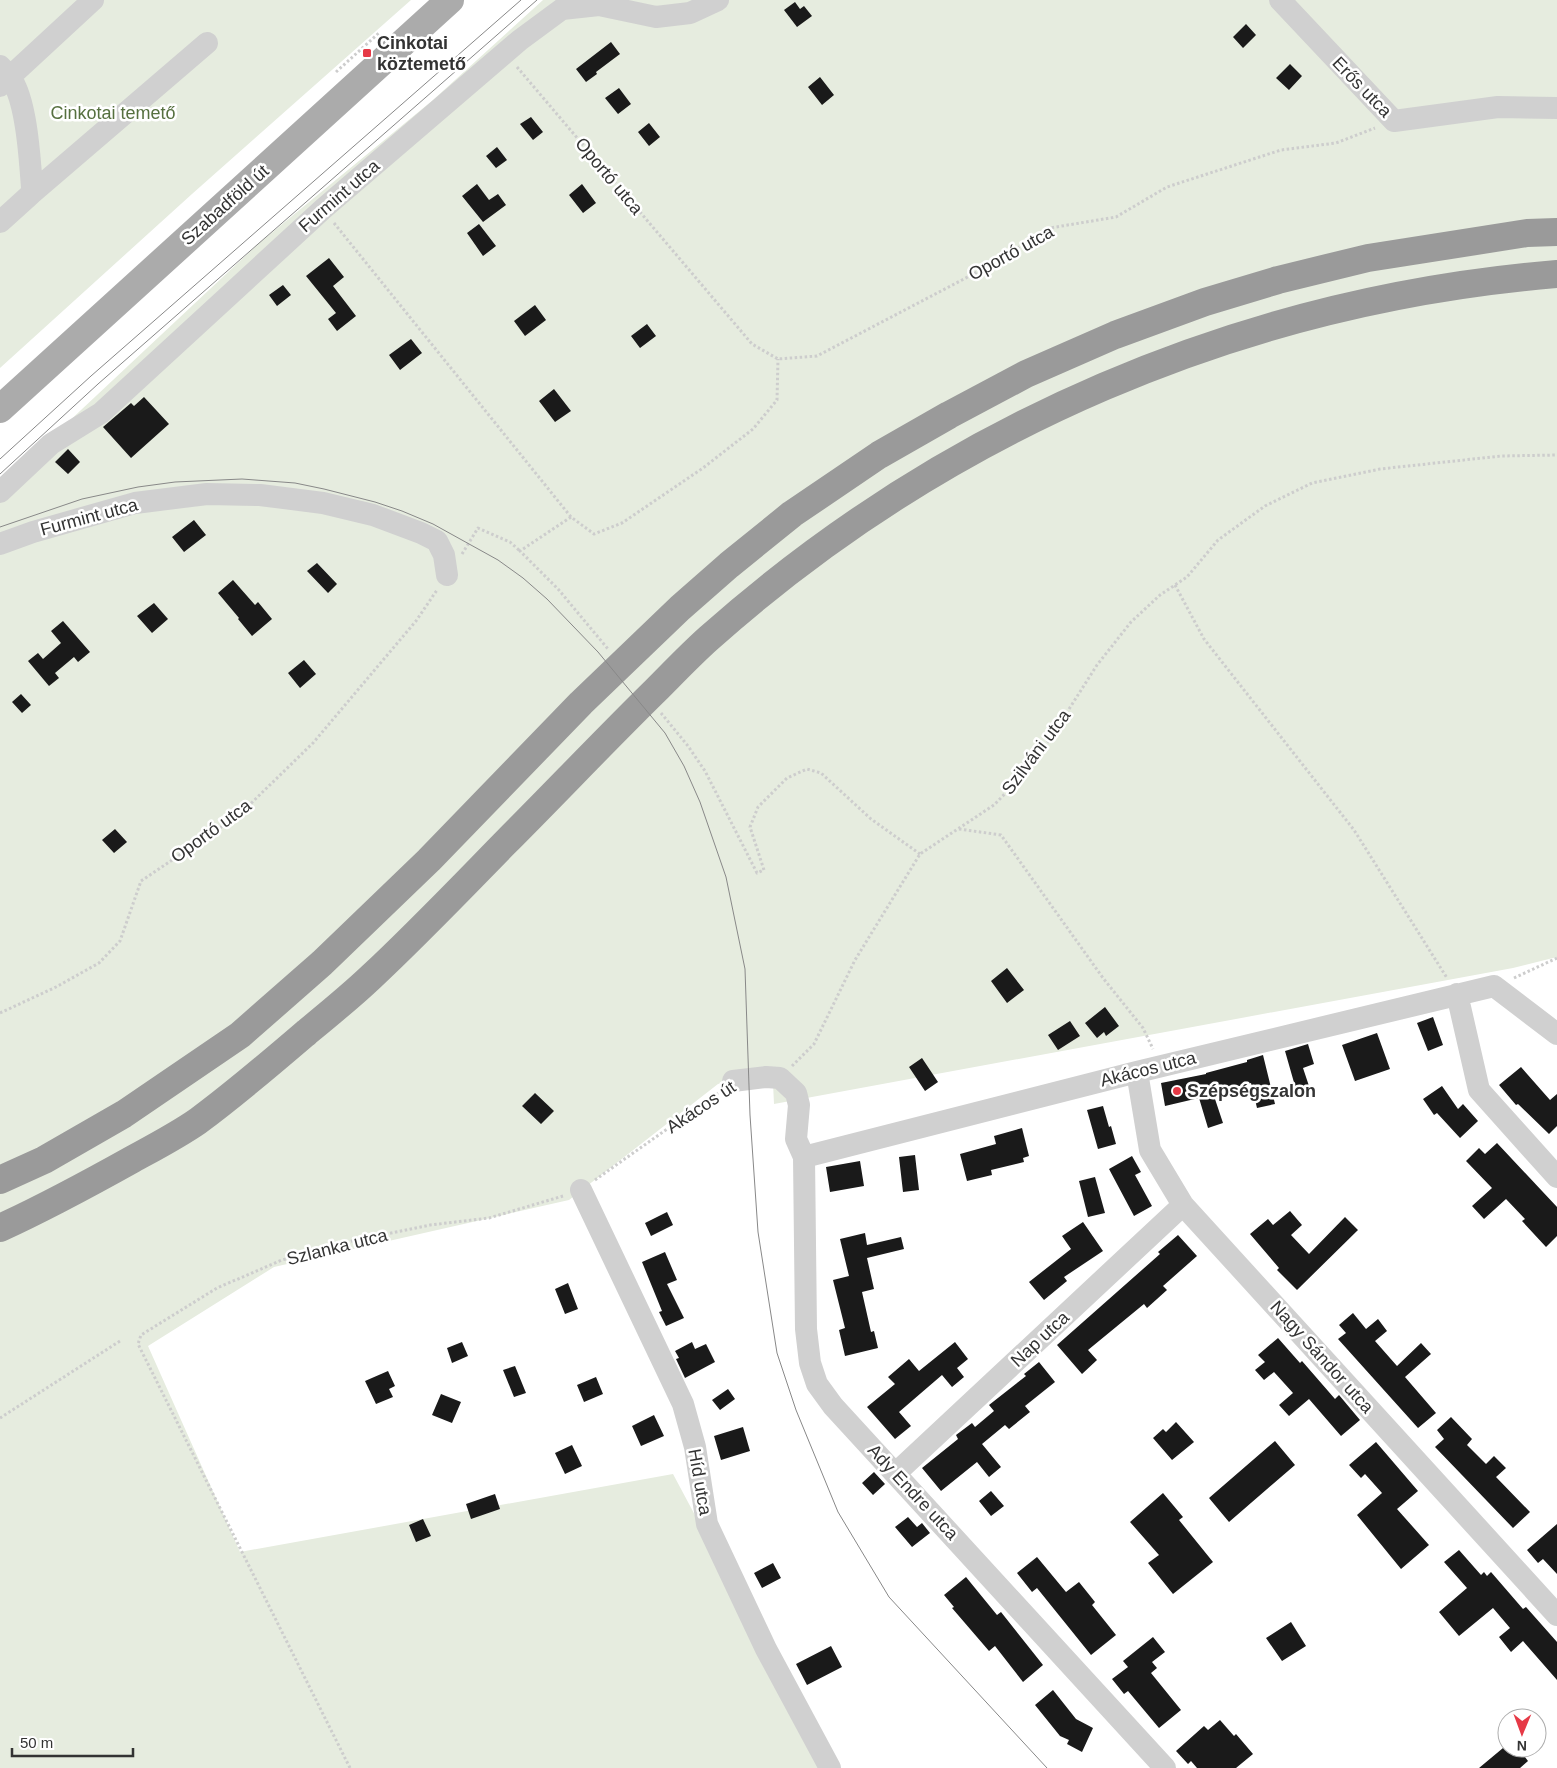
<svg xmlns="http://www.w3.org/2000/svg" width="1557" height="1768" viewBox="0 0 1557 1768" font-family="Helvetica,sans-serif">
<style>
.green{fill:#e6ecdf}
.building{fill:#1a1a1a}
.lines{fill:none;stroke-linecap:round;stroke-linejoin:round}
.path{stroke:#cdcdcd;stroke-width:3;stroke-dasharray:2.5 2.5;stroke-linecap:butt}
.minor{stroke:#d0d0d0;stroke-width:22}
.major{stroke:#ababab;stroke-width:28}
.highway{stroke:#9a9a9a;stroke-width:28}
.tram{stroke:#888;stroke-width:1}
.poi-dot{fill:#e63946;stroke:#fff;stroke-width:2}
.labels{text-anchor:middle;stroke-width:5;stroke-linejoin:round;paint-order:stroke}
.poi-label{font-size:18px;font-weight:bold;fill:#333;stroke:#fff;text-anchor:start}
.street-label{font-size:18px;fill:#333;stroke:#fff}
.park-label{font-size:18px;fill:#56703f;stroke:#fff}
</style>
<rect width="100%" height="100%" fill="#fff"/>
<path class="green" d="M0,0H411L192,194L0,368Z
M543,0H1557V957L1513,968L774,1104L773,1083L733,1081L718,1084L569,1200L274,1267L148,1346L240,1552L673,1474L830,1768H0V486L258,244L433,100Z"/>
<path class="building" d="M795,2L800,9L804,6L812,16L797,27L784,10Z
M1246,24L1256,35L1243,48L1233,37Z
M611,42L620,54L596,72L597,74L586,82L576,69Z
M1290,64L1302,76L1289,90L1276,78Z
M820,77L834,95L822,105L808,87Z
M619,88L631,104L618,114L605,98Z
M531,117L543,132L533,140L520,124Z
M649,123L660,137L649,146L638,132Z
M497,147L507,160L496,168L486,156Z
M477,184L489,200L498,194L506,205L483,222L462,196Z
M582,184L596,203L583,213L569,195Z
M479,224L496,246L483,256L467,233Z
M329,258L344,277L333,286L356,316L337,331L328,319L336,313L306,276Z
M283,285L291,295L277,306L269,295Z
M535,305L546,320L525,336L514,321Z
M647,324L656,336L640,348L631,336Z
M411,339L422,353L400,370L389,355Z
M554,389L571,411L555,422L539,401Z
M144,397L169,424L131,458L103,427L131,403L134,406Z
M68,449L80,462L68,474L55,462Z
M194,520L206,535L184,552L172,537Z
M317,563L337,584L328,593L307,571Z
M233,580L255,605L258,602L272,619L252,636L238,619L239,618L218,593Z
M154,603L168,619L152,633L137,616Z
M63,621L90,652L78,662L74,657L55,673L59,678L49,686L28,661L38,653L43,659L61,643L51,631Z
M304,660L316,674L300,688L288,673Z
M21,694L31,705L22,713L12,702Z
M115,829L127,842L114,853L102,840Z
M1007,968L1024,990L1007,1003L991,981Z
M1105,1007L1119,1026L1106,1036L1104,1032L1097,1038L1085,1023Z
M1433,1017L1443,1045L1428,1051L1417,1023Z
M1070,1021L1080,1036L1058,1050L1048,1035Z
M1377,1033L1390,1069L1355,1081L1342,1045Z
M1308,1044L1314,1064L1303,1068L1310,1089L1297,1093L1285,1051Z
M1263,1055L1275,1104L1257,1108L1251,1083L1213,1093L1223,1123L1208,1128L1199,1098L1165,1106L1161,1083L1206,1074V1073L1247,1062V1060Z
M922,1058L938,1082L925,1091L909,1067Z
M1521,1067L1550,1100L1557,1094V1126L1549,1134L1518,1104L1516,1105L1499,1085Z
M1442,1086L1458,1109L1463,1104L1478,1121L1460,1138L1437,1113L1434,1115L1423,1099Z
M535,1093L554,1111L541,1124L522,1106Z
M1103,1106L1109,1127L1111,1126L1116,1144L1098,1149L1087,1110Z
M1022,1128L1029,1156L1023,1158L1024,1162L991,1170L992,1175L967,1181L960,1154L996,1144L994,1136Z
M1497,1143L1557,1207V1236L1546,1247L1522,1221L1525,1219L1506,1199L1484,1219L1472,1206L1492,1188L1466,1161L1479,1148L1485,1154Z
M915,1155L919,1190L903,1192L899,1157Z
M1132,1156L1141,1172L1135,1175L1152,1206L1134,1216L1109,1169Z
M860,1161L864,1186L830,1192L826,1167Z
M1095,1177L1105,1213L1088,1217L1079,1181Z
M1290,1211L1302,1225L1291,1235L1309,1254L1345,1217L1358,1230L1297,1290L1277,1270L1279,1268L1250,1234L1268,1219L1273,1225Z
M667,1212L673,1225L651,1236L645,1223Z
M1083,1222L1103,1251L1064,1277L1067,1281L1044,1300L1029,1282L1071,1249L1062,1236Z
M865,1233L867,1245L901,1237L904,1249L867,1258L874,1289L862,1292L871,1332L874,1331L878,1348L845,1356L839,1330L845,1328L833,1280L849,1276L840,1239Z
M1178,1235L1197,1256L1163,1286L1167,1290L1147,1308L1144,1304L1088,1350L1097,1360L1082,1374L1057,1345L1160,1254L1158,1252Z
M665,1252L677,1280L667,1284L684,1318L666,1326L659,1312L662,1311L642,1262Z
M568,1283L578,1309L565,1314L555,1289Z
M1353,1313L1366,1329L1378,1319L1387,1331L1375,1341L1397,1366L1421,1343L1431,1354L1405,1377L1436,1413L1418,1428L1338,1339L1346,1333L1339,1325Z
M1278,1338L1300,1363L1302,1361L1335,1399L1339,1395L1360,1420L1341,1436L1309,1399L1289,1416L1279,1405L1293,1393L1274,1372L1264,1380L1255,1370L1265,1362L1258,1355Z
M462,1342L468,1356L452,1363L447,1348Z
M692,1342L695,1349L706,1344L715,1362L685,1378L676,1359L679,1358L675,1351Z
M955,1342L968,1359L957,1368L964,1377L952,1387L942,1375L899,1412L911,1426L895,1439L867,1407L895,1384L888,1377L909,1359L919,1371Z
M1039,1362L1055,1382L1025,1406L1030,1412L1009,1429L1005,1425L982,1444L1001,1467L989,1477L977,1462L941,1491L922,1468L958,1439L956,1435L972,1423L975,1427L994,1411L989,1405L1026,1376L1024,1374Z
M515,1366L526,1393L514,1397L503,1370Z
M388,1371L395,1386L389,1389L393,1397L376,1404L365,1381Z
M596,1377L603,1394L584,1402L577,1385Z
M728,1389L735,1399L720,1410L712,1400Z
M441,1394L461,1402L452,1423L432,1415Z
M654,1415L664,1436L641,1446L632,1426Z
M1451,1417L1472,1439L1467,1445L1486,1464L1494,1456L1506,1468L1496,1477L1530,1512L1513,1528L1435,1447L1444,1439L1437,1430Z
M1176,1422L1194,1442L1172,1460L1153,1438L1163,1429L1166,1432Z
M743,1427L750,1451L721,1460L714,1436Z
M1275,1441L1295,1465L1229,1522L1209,1498Z
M1376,1442L1418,1491L1397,1509L1429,1545L1401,1569L1357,1515L1382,1493L1365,1474L1361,1478L1349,1465Z
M572,1445L582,1466L565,1474L555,1453Z
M874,1472L885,1484L873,1495L862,1483Z
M991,1491L1004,1506L991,1516L979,1501Z
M1163,1493L1183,1517L1179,1520L1213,1562L1173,1594L1148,1563L1159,1555L1130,1522Z
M495,1494L500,1509L471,1519L466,1504Z
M908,1517L917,1527L922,1523L930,1533L912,1547L895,1527Z
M423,1519L431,1536L416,1542L409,1525Z
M1557,1524V1574L1543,1559L1538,1563L1527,1550Z
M1459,1550L1481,1575L1484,1572L1487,1576L1491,1572L1523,1609L1526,1607L1557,1642V1680L1523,1641L1511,1652L1499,1637L1510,1628L1493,1608L1459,1636L1439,1612L1467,1588L1444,1562Z
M1037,1557L1066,1592L1079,1582L1095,1602L1092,1605L1116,1635L1091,1655L1037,1588L1032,1592L1017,1573Z
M773,1563L781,1578L762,1588L754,1573Z
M966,1577L997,1615L1001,1612L1043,1665L1023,1682L995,1646L989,1651L952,1608L954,1607L944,1595Z
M1291,1622L1306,1646L1282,1661L1266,1638Z
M1153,1637L1165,1652L1152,1662L1157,1668L1151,1673L1181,1710L1159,1728L1128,1691L1124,1694L1112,1679L1128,1667L1123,1661Z
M831,1646L842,1667L807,1685L796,1664Z
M1053,1690L1076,1719L1093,1728L1082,1752L1067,1744L1069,1740L1060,1736L1035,1705Z
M1220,1720L1234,1736L1236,1734L1253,1754L1236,1768H1197L1191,1761L1188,1764L1176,1751L1204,1726L1208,1730Z
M1503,1748H1518L1528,1761L1520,1768H1479Z"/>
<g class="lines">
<path class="path" d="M517,67L752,344L778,359L817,356L983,269L1050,228L1116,217L1167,187L1281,150L1336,143L1375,128
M336,72L380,32
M334,223L571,517L594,534L622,523L703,468L753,429L777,400L778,359
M571,517L520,551L558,589L608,649
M462,554L478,528L510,542L520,551
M1175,585L1204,639L1354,830L1447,978
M661,713L688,746L705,771L757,873L764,870L750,827L758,807L787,778L807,769L821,773L871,819L920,854
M959,829L1001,835L1103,978L1143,1028L1153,1049
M1514,978L1557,958
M0,1013L56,987L99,963L120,941L141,881L239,815L313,743L416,621L437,590
M792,1066L814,1044L855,960L920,854L994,805L1024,774L1050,739L1097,665L1131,622L1160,595L1187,577L1218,540L1265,506L1312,483L1380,469L1501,456L1557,455
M595,1180L718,1093
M0,1418L120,1341
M350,1768L138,1344L141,1335L217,1288L282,1260L352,1241L430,1225L489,1218L563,1196"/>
<path class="minor" d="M1280,0L1394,121L1498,107L1557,108
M0,66C6,72 13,79 16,88C27,113 30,160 32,188L31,194L0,222
M0,86L93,0
M31,194L207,43
M0,492L51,444L101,413L323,209L520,40L562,9L599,5L656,17L690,13L718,0
M0,544L33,532L135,503L207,494L260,495L323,503L373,515L421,533L437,541L444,555L447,575
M1457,994L1479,1090L1557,1177
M1137,1072L1150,1150L1183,1205L1557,1615
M733,1081L766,1077L780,1078L796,1093L799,1105L796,1139L804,1157L806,1329L810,1363L817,1384L833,1406L1165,1768
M804,1157L1137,1072L1494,986L1557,1034
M581,1190L683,1404L695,1447L707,1524L766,1649L830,1768
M896,1473L1183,1205"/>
<path class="major" d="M0,409L450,0"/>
<path class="highway" d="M0,1180L44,1160L124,1114L240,1035L322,963L429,860L581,703L680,608L729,565L792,514L879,455L949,415L1026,374L1115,335L1205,302L1278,280L1368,258L1527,233L1557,232
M0,1228C46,1207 90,1183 133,1159C155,1147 178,1135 198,1121C236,1093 272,1062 307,1032C329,1014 351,996 371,977C417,934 460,889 504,844C555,793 604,741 656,690C673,673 691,654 709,638C946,427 1242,300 1557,274"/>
<path class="tram" d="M0,459L91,376L521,0
M0,474L98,384L537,0
M0,527L82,499L138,487L175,482L242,479L295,483L324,489L375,502L402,511L433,524L498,560L523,578L547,599L598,652L665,733L684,766L700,802L726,877L745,969L750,1115L758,1232L777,1353L796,1410L838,1512L889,1597L1047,1768"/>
</g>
<g class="poi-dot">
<rect x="362" y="48" width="10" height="10" rx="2.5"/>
<circle cx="1177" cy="1091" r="5"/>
</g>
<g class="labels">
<g class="poi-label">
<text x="377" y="49">Cinkotai<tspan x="377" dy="21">köztemető</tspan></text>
<text x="1187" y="1097">Szépségszalon</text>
</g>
<g class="street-label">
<text transform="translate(1362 87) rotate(46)" y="6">Erős utca</text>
<text transform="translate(609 176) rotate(50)" y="6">Oportó utca</text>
<text transform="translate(339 196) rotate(-41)" y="6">Furmint utca</text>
<text transform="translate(225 205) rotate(-42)" y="6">Szabadföld út</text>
<text transform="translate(1011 253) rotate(-29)" y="6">Oportó utca</text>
<text transform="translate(89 517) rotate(-15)" y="6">Furmint utca</text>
<text transform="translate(1036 752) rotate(-53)" y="6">Szilváni utca</text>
<text transform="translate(211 831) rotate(-36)" y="6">Oportó utca</text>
<text transform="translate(1148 1069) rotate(-14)" y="6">Akácos utca</text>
<text transform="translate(701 1107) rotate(-34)" y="6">Akácos út</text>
<text transform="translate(337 1247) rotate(-14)" y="6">Szlanka utca</text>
<text transform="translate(1040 1339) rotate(-43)" y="6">Nap utca</text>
<text transform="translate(1322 1357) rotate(48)" y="6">Nagy Sándor utca</text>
<text transform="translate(700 1482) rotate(80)" y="6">Híd utca</text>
<text transform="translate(913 1492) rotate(47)" y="6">Ady Endre utca</text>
</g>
<g class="park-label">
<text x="113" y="119">Cinkotai temető</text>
</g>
</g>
<g transform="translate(1522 1733) rotate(181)"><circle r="24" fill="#ffffff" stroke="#adadad"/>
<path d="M0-4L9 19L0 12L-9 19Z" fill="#e63946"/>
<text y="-8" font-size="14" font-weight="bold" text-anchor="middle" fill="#333333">N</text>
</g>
<path d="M12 1748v8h121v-8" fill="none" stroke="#333333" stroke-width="2.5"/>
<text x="20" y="1748" font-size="15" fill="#333333" stroke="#ffffff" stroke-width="4" paint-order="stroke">50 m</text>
</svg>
